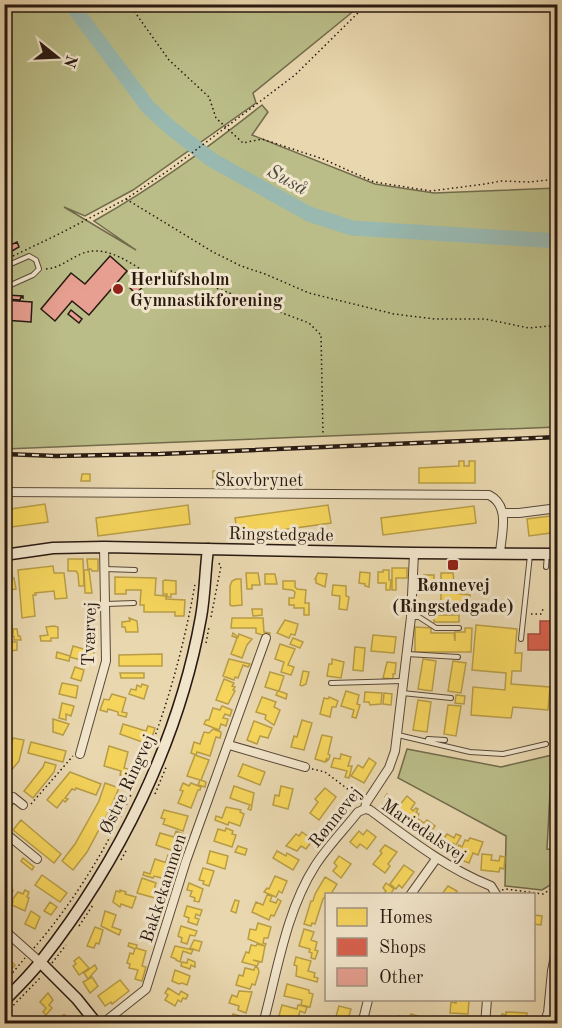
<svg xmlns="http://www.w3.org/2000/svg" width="562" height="1028" viewBox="0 0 562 1028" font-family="'Old Standard TT',serif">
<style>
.green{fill:#babd88;stroke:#716b4c;stroke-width:1.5}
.homes{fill:#f6d55c;stroke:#b89d46;stroke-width:1.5}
.shops{fill:#d6604d;stroke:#a24b3b;stroke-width:1.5}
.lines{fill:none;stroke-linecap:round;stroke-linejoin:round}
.river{stroke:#98b8b0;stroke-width:15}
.building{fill:#e69f90;stroke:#281911;stroke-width:1.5}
.lane-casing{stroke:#584838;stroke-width:6}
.street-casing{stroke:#584838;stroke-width:10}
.secondary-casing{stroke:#281911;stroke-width:13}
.path{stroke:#281911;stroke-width:1.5;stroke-dasharray:1.5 3;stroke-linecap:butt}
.lane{stroke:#f1e5cb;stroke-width:4}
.street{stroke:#f1e5cb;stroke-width:8}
.secondary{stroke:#f1e5cb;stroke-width:10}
.rail-casing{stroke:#281911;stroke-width:4.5}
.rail{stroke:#f1e5cb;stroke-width:2;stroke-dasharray:7;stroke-linecap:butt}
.poi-dot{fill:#8f2418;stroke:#f1e5cb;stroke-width:2}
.labels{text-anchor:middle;stroke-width:6;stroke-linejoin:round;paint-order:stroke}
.poi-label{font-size:18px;font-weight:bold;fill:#281911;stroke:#f1e5cb;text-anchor:start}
.street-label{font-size:18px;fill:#281911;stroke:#f1e5cb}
.water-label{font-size:20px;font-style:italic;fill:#4a4941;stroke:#f1e5cb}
</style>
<rect width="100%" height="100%" fill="#e9d7af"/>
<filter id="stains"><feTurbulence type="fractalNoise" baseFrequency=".00333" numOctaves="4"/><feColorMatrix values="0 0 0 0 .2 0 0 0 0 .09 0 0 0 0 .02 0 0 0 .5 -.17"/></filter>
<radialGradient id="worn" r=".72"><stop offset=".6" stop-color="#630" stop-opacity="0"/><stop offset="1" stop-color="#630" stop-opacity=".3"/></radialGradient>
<path class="green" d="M4,5H359L350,14L253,93L256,103L133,190L85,216L64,207L136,250L94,221C156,186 206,149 262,105L268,112L252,135L375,184L434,193L557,188V427L5,449Z
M407,749L501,767L552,755L547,849L557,850V881L542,890L505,886L506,836L398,778Z"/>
<path class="homes" d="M459,461H464V466H469V461H475V483H419V468L459,466Z
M213,471H223V478H213Z
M82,474H90V481H81Z
M45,504L48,522L4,528V510Z
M188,505L190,524L98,536L96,518Z
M328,505L331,523L238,536L235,518Z
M474,506L476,523L383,535L381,518Z
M558,515V532L529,536L527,519Z
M68,559H83L84,586H79L78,574L76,571H68Z
M87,559H98V571H92L91,569H88Z
M53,566L54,573H64L67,598L55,599L54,591L35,593L36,595H33L35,616L22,618L18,570Z
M10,567L12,576L4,577V568Z
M392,568H407V578H396V590H392Z
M84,570H89L92,593H85Z
M383,570H389V580H391L390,590H386V583H378V572H383Z
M360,572L370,573L369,587L365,586V584L359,583Z
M246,573H258L260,585H252V589H247Z
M318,573L327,574L325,587L316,583V579H315Z
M441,573H453L455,593L470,595V605H441Z
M265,574H275L277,584H265Z
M424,575H434V582H438L437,589L421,587V581H424Z
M115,577L156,578L155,595L166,596V599L185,600L184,616H175V612H144V605H140L141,590H126V594H115Z
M14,578L16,589L11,590L9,579Z
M236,579H241L242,605L232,606L230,605V586L232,581Z
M165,580L176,581V594H171V597H167V594H163V581Z
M283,581H295V587L297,589L306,590L305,603H309V615H304V608H294V605H289V598H294L295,592L292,590L283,589Z
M333,585L346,586V596L349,597L347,610L339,609L340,596L332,595Z
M252,609H262V615L253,616Z
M434,615H459V622H434Z
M129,618L137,621L138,632H126L125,627H122V622L130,621Z
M232,618H263L264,632L270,633L269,637L256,633V628H231Z
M285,620L298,624L295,635L291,634L289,638L277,633Z
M476,625L517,629L515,653H522L521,671H512L511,684L550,687L548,710L513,707L511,718L471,715L473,687L505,690L506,673L472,670Z
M12,626L10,635L13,634V629H17L18,636H20L21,640H14V636L4,637V627Z
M54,626L58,627V638H51V641H41L40,636L48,635L46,627Z
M415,627L431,628V633H454L455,641V632H465V628H472L471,652H415Z
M233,633L238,637L239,634L252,639L247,645L242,658L231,654L237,638L232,636Z
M373,635L396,637L394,653L371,651Z
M293,638L303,642L300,648L290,644Z
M10,642H17V650L10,651Z
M280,644L295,649L288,665L294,667L291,675L281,672L284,662L275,659Z
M73,646L94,652L91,663L70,657Z
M355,647L365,648L363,671L353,670Z
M57,652L70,656L69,661L56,658Z
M162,654V666H119V655Z
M229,659L250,664L248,667L243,665L238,678L235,677L234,680L223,676Z
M332,659L344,662L341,678L327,676L329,664H332Z
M423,659L436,661L432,691L418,689Z
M453,661L466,663L461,693L448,691Z
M387,662L396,663L395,674H393V679L383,678Z
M75,667L84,670L81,681L71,678Z
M303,671L309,672L306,684L302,686L300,685Z
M270,672L284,676L279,691L287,694L286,699L276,695L278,691L265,687Z
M120,673H144V678H121Z
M224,679L234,683L232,686L235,687L233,690L235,691L228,704L216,700Z
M62,683L78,686L76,698L59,694Z
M142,684L148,686L144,699L129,694L131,689L136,690L137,685L141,687Z
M346,691L359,695L357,704L360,705L356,718L352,717L354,710L341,706Z
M365,692L382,693L381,704L370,705L369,702H364Z
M384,693L392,694L391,705L383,704Z
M112,694L126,698L122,712L127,713L126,717L118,715V712L108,709L107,712L100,710L104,699L109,700Z
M456,695L465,696L464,704L455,703Z
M262,697L276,702L274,707L280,710L274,725L265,719L266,715L256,712Z
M329,697L338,701L336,707H332L330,717L320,714L324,698L328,699Z
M418,700L431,702L427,732L413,730Z
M62,703L74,706L71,716L66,714V720L59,718Z
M448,705L461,706L456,736L444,734Z
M222,706L232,710L230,716L225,714L223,718L228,719L226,726L221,724L219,730L204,724L206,720H209L213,708L220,710Z
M53,719L69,724L63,735L53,732Z
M302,720L312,723L304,750L291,747L294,736L297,737Z
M254,721L272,728L268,738L260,736L257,744L247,740Z
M123,724L146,731L148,726L155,728L152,737L146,735L144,741L142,742L120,734Z
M213,729L221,732V734L220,738L216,737L210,756L197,752L196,755L191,753L194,742L200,744L204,732L209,733Z
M322,735L332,737L328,754L330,755L329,759L327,761V758L325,762L315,759Z
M13,738L24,740L19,761L4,779V760L9,755Z
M31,742L66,751L63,762L28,753Z
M109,746L128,752L124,768L131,770L129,778L120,775L121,771L104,766Z
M341,754L351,757L348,766H352L349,778L345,777L347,771L331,767L334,758L340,759Z
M195,755L209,760L201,780L206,782L205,787L198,785L200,780L187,776Z
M369,758L376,763L364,783L351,776L358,765L363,768Z
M45,762L56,765L54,772L33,798L24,791L43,767Z
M243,764L265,772L260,785L238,776Z
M70,772L101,784L96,795L76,788L75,790L72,789L65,798L68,799L65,802L63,800L57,808L47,800Z
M105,783L119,788L111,807L87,852L73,870L62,861L75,844L99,801Z
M183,783L189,786L191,783L201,787L200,790H198L191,808L178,803L183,791L180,790Z
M234,786L254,793L251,810L248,809L250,805L230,798Z
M281,786L293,789L288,809L273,805L275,795L279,796Z
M325,788L336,797L319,820L310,813L318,802L315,799Z
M387,794L399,806L407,796L415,803L411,809L413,811L416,808L418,809L416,812L419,814L417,818L424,823L427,820L435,826L426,839L409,826L411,823L407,820L408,818L406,816L403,819L383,804L387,799L385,797Z
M226,807L241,810L240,812L244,814L240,826L229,822L228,825L215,820L216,816L222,818Z
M164,810L188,816L183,831L163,824L165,819L161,818Z
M21,820L61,854L54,863L13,830Z
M322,826L329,831L325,836L317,833Z
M226,828L233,831L232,834L236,835L232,847L214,841L218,829L225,831Z
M367,830L376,837L367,849L360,844L357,848L350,842L359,831L363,835Z
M176,831L186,835L183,841L178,840L174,851L156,845L160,833L174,837Z
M302,832L313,840L306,849L301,846L297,851L286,846L296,834L299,836Z
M438,832L445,837L447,834L454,838L456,834L461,836L456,845L453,843L448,851L432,841Z
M470,838L483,842L478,855L473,853L469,863L454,857L459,845L462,847L465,840L468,841Z
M385,845L397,852L388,864L390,866L385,873L373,864L382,853L380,851Z
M238,846L247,849L245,855L235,852Z
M210,851L228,856L225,869L207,863Z
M277,851L286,856L287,853L299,860L293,870L273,858Z
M482,854L492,855L491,860L499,861L500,856L505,857L504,869L500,868L499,872L481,870Z
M168,855L178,858L177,864L166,861Z
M339,856L351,864L341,878L333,871L337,866L334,863Z
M23,858L34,867L32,870L21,861Z
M155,859L167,863L162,878L154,876L153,878L143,875L144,872L150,874Z
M404,865L414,872L402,888L399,885L396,889L390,884Z
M203,868L214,871L209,886L203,884L204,881L199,880Z
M42,875L67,893L60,902L35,885Z
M275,876L287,881L282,893L279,891L276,897L264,892L267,888L269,889Z
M325,877L337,884L331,894H328L323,899L315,924L312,923L311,926L304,924L311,901H313L315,894Z
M142,878L156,883L154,890L157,891L155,898L137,893Z
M189,883L203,889L199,902L194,901L195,898L190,896L192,891L187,890Z
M386,883L394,889L391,893L393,894H383L386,891L383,888Z
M448,886L457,891L455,894H442Z
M4,887L13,890L10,901L4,899Z
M25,890L29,892L27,897L29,898L25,911L12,905L13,901L12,900L18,892L23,894Z
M120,890L126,892L125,894L136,897L132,908L121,904L120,907L113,902L116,891L120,892Z
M267,895L272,896L270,901L276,903L278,899L281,901L274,916L271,915L269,920L252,912L256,902L263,905Z
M235,900L239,901L236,913L231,911Z
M50,902L57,907L51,915L44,911Z
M187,906L202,910L200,916L196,914L195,918L199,919L197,925L188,922L189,918L184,916Z
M31,911L40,917L35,929L25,924Z
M105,911L116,915L112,927L121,930L119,935L101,926Z
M534,915L542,916L541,925L534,924Z
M258,923L271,927L268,938H264L263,943L266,944L265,946L248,939L250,929L256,930Z
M181,926L197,931L195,936L190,935L187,944L181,942L182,938L178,936Z
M95,927L103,930L99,944L96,943L94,948L87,946Z
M304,929L314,932L311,940L317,942L315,950L318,951L315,959L311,958L312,953L309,952L310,949L299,946Z
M194,940L202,942L199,951L190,948Z
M129,943L137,945L136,948L146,951L142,966L146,967L142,981L135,979L138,970L129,968L130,964L127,963L130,953L133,954L135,949L128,946Z
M257,944L265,946L262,962L253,960L259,962L257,966L242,962L246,952L249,953L251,945L256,946Z
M175,946L193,950L191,954L183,951L180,962L176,960V959L171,957Z
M4,955L15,965L8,973L4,972Z
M79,957L89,968L79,975L73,966L76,964L74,961Z
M296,957L311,961L308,971L315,973L314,977L318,978L317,982L296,976L297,966L294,965Z
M188,959L195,962V967L191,965L190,969L181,966L182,962L187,963Z
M95,965L97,969L88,979L84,973Z
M255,967L258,968L259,972L255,985L252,984L250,989L236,985L239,975L243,976L245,968L254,970Z
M175,970L190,976L187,985L182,983L179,984L172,981Z
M92,977L98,986L90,993L83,982Z
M120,980L129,991L112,1004L111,1002L105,1006L98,996Z
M287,984L309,990V993L313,994L310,1007L301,1005L302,1000L284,996Z
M168,988L179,995L181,991L188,995L186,999L183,998L181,1002L178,1000L175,1006L165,1000L168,995L165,993Z
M239,991L252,992L246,1013L238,1010L239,1006L229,1003L232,995L237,997Z
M48,993L53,1000L49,1005L52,1008L46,1015L43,1012L46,1008L40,1002Z
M456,1000H469L468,1014L450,1013L451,1002L456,1003Z
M282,1005L297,1009L298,1005L307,1007L305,1013L300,1011L297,1021L279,1016Z
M339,1006L351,1009L347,1023L342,1021L341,1024H331L332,1019L335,1020Z
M506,1012L527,1013L526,1021L530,1022L529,1024L501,1022L502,1014L506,1015Z
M233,1014L247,1018L245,1024H230Z
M411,1014L424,1018L423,1024H397L399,1016L409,1018Z
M63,1015H65L73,1024H57Z"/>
<path class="shops" d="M540,621H558V650H528V634H540Z"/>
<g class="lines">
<path class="river" d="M71,4L148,107L172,129L212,160L309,214L352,228L558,241"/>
</g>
<path class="building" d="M17,242L19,247L7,254L4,248Z
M110,256L127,271L89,315L72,301L55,321L41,309L71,273L85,284Z
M140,277L145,279L143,281L146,283L136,294L130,288Z
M6,295L23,296V298L21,297L20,300L6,299Z
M4,300L32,302L31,322L4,320Z
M71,310L82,319L79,323L68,314Z"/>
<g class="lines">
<defs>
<path id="lane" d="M4,267L29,256L36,260L39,269L33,275L4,288
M546,567L547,554
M105,569L135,570
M106,604L134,603
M412,617H419L436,628H459
M521,639L530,555
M407,654L458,657
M331,683L402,681
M402,693L451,698
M398,735L470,752L503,754L546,744
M428,739L445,740"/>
<path id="street" d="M4,492L489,495C511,506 501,534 500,554
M503,513H519L558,508
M229,745L305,767
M80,754L106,661L104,547
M4,808L13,797L23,805
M365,809L370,810C409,839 446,868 491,886L496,894
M4,832L37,859
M411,894L436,859
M4,930L40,962
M547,1015L558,1016
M102,1024L146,989L186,861L266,638
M263,1024C277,973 286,911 315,866C327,847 344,830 358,812L365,809L366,803L389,768L395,751L411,617L414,553
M362,1024L368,1000
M485,1024L487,1000
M547,1024L552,971L558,941"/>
<path id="secondary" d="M4,555L53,548L104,547L414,553L558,554
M40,962L77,999L97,1024
M4,1001C17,988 30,975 41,961C119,862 179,741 201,617C205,595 205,571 208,549"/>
</defs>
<use href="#lane" class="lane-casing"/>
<use href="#street" class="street-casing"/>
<use href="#secondary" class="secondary-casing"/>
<path class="path" d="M129,4L169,60L209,97L216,118L243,143L262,139L323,159L374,182L431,191L485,184L501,181L529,182L558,179
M126,199L213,252L241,266L265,274L309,293L394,314L435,319H485L529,328L558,325
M13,256L59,234L126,199L172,168L295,75L367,4
M46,269C60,268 69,259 81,254C106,243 131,264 152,276L171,271L309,323L321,335L323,435
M531,614H541L544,607
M211,617L221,566L217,561
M206,643L209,627
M312,769L325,772L361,799
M155,794L167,765
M31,804L73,756
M121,860L127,849
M502,890L506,889L543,894L558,885
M79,926L93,905
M34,948C122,846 172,715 195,584
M52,963L66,945
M4,983L25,958
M4,1015L40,978"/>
<use href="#lane" class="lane"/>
<use href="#street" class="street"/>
<use href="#secondary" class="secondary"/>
<defs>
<path id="rail" d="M4,454L56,456L160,454L558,437"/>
</defs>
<use href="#rail" class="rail-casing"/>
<use href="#rail" class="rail"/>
</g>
<g class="poi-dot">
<circle cx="118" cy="289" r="6"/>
<rect x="447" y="559" width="12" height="12" rx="3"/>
</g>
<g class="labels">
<g class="poi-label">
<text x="130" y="285">Herlufsholm<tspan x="130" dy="21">Gymnastikforening</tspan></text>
<text x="453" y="591" text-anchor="middle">Rønnevej<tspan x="453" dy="21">(Ringstedgade)</tspan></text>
</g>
<g class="street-label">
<text x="259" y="486">Skovbrynet</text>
<text transform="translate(281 534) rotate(1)" y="6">Ringstedgade</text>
<text transform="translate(89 634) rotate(-88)" y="6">Tværvej</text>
<text transform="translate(127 784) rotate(-65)" y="6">Østre Ringvej</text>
<text transform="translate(335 817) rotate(-51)" y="6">Rønnevej</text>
<text transform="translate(424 830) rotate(34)" y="6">Mariedalsvej</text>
<text transform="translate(163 888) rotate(-72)" y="6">Bakkekammen</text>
</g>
<g class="water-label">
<text transform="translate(288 179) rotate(29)" y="7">Suså</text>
</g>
</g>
<rect width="562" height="1028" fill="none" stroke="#e9d7af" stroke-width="24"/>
<rect x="6" y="6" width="550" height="1016" fill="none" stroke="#281911" stroke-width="3"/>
<rect x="12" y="12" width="538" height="1004" fill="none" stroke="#281911" stroke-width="1.5"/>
<rect x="325" y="893" width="210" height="108" fill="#f1e5cb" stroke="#a19381" stroke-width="1.5"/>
<rect x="337" y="908" width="30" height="18" fill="#f6d55c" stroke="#a19381" stroke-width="1.5"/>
<text x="379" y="923" font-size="18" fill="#281911">Homes</text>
<rect x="337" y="938" width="30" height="18" fill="#d6604d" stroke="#a19381" stroke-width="1.5"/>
<text x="379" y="953" font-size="18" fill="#281911">Shops</text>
<rect x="337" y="968" width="30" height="18" fill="#e69f90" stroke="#a19381" stroke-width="1.5"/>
<text x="379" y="983" font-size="18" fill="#281911">Other</text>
<g transform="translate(57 57) rotate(108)" stroke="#f1e5cb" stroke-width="4.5" paint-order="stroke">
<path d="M0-4.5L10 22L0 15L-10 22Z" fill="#281911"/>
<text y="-9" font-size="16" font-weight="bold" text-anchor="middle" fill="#281911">N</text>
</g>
<rect width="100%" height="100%" filter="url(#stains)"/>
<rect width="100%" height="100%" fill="url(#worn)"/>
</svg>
